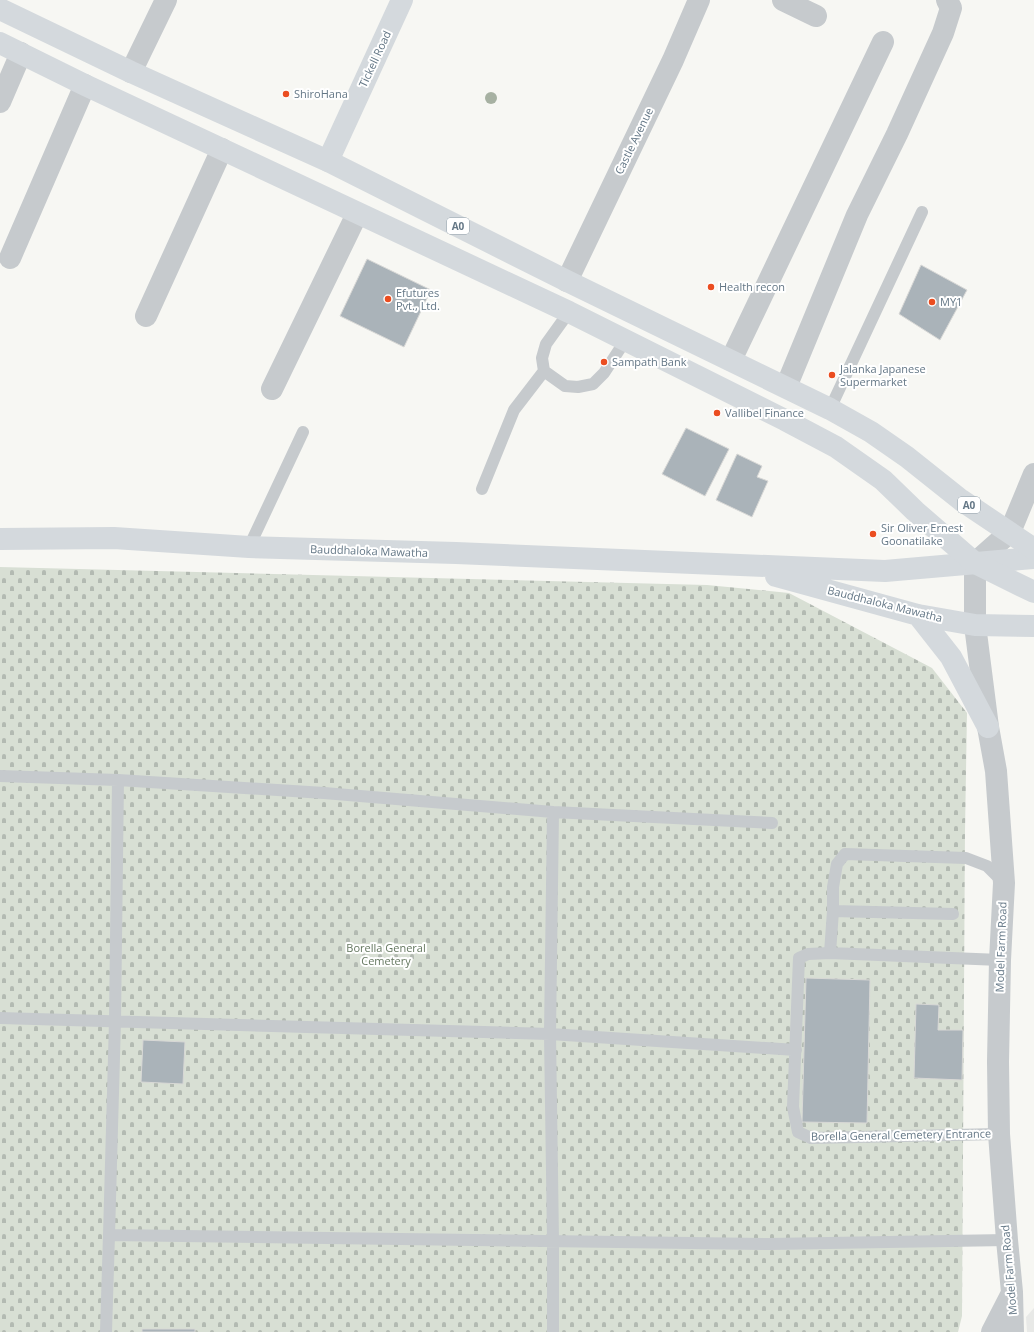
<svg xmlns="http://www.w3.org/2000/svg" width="1034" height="1332" viewBox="0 0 1034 1332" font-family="'Open Sans',sans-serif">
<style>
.built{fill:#e8e9e7}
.cemetery{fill:url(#cemetery-stones)}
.building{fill:#aab3b9;stroke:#d8d8d6}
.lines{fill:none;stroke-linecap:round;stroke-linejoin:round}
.lane{stroke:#c6cacd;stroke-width:12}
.street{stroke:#c6cacd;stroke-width:22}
.secondary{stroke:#d4d9dd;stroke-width:22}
.primary{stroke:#d4d9dd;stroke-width:22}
.highway{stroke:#d4d9dd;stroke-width:22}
.tree{fill:#a7b1a2}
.poi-dot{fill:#eb4d20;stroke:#fff;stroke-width:1.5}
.labels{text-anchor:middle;stroke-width:4;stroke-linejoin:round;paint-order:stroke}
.shield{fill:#fff;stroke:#92a0aa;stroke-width:1}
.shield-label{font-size:10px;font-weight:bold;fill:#647786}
.street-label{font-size:11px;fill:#647786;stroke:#fff}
.poi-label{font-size:11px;fill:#647786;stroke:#fff;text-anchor:start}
.park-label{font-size:11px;fill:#657860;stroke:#fff}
</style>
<defs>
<pattern id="cemetery-stones" width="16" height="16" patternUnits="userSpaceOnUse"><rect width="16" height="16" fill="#d8dfd4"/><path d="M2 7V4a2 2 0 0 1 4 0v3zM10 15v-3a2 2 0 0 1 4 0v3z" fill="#b3bab2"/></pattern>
</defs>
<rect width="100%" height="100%" fill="#f7f7f3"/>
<path class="built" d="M1034,1308V1332H1027L1026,1317Z"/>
<path class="cemetery" d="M0,567L707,585L789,593L932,668L967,713L965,831L962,1316L958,1332H0Z"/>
<path class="building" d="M367,259L431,290L404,347L340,316Z
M921,265L967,290L940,340L899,314Z
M686,428L729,449L705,496L662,474Z
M737,454L762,466L757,477L768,481L752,517L716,500Z
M806,978L870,980L867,1123L802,1122Z
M916,1004L939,1005L938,1030H963L962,1080L914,1078Z
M143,1040L185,1042L183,1084L141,1082Z
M142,1329H195V1332H142Z"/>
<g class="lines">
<path class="lane" d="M544,371L565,386L578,387L593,384L604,373L625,341
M830,409L922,212
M482,489L514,410L544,371L542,358L546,344L569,312
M249,547L303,432
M0,776L118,780
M553,812L324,793L118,780L115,1021L109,1235L769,1244L1007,1240
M833,911L953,914
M830,953L833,911V887L837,864L845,854L966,858L987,866L1003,882
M0,1018L550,1034L796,1050
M999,1134L811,1138L798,1132L793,1107L799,958L808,954L830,953L1000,960
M106,1332L109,1235
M553,1332V1241L550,1034L553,812L772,823"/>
<path class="street" d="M783,0L816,16
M131,72L166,0
M0,102L21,53
M10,258L85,85
M567,281L673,60L699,0
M146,316L222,149
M731,360L883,42
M786,387L857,215L897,134L943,33L951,8L947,0
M272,389L357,214
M992,1332L1011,1295
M1013,1332L1012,1292L1007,1240L999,1134L998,1062L1000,960L1004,883L996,771L988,727L975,625V563L1010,532L1034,474"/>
<path class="secondary" d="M328,161L402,0"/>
<path class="primary" d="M0,539L114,538L249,547L456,553L885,571L1034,558
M776,576L918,615L975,625L1034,626
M918,615L951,657L988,727"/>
<path class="highway" d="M0,9L131,72L328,161L567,281L830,409L871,432L907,457L961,500L1034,549
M0,43L85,85L569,312L785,420L836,447L883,480L915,511L975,563L1034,592"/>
</g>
<circle class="tree" cx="491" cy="98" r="6"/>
<g class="poi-dot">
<circle cx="286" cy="94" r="4"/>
<circle cx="711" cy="287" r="4"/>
<circle cx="388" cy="299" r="4"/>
<circle cx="932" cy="302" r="4"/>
<circle cx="604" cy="362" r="4"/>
<circle cx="832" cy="375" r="4"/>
<circle cx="717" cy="413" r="4"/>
<circle cx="873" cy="534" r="4"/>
</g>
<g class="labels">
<g class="shield">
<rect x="447" y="218" width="22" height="16" rx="3"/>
<rect x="958" y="497" width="22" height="16" rx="3"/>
</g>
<g class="shield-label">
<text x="458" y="230">A0</text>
<text x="969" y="509">A0</text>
</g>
<g class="street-label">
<text transform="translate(375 59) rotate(-65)" y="4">Tickell Road</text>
<text transform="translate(634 141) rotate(-64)" y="4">Castle Avenue</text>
<text transform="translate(369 551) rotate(2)" y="4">Bauddhaloka Mawatha</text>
<text transform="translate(885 604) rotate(14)" y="4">Bauddhaloka Mawatha</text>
<text transform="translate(1001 947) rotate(-88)" y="4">Model Farm Road</text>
<text transform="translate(901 1135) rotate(-1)" y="4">Borella General Cemetery Entrance</text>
<text transform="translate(1009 1270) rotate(-95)" y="4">Model Farm Road</text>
</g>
<g class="poi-label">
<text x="294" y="98">ShiroHana</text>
<text x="719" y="291">Health recon</text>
<text x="396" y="297">Efutures<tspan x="396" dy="13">Pvt., Ltd.</tspan></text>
<text x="940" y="306">MY1</text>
<text x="612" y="366">Sampath Bank</text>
<text x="840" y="373">Jalanka Japanese<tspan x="840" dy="13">Supermarket</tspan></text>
<text x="725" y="417">Vallibel Finance</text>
<text x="881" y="532">Sir Oliver Ernest<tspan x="881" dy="13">Goonatilake</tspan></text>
</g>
<g class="park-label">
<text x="386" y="952">Borella General<tspan x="386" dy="13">Cemetery</tspan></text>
</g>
</g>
</svg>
